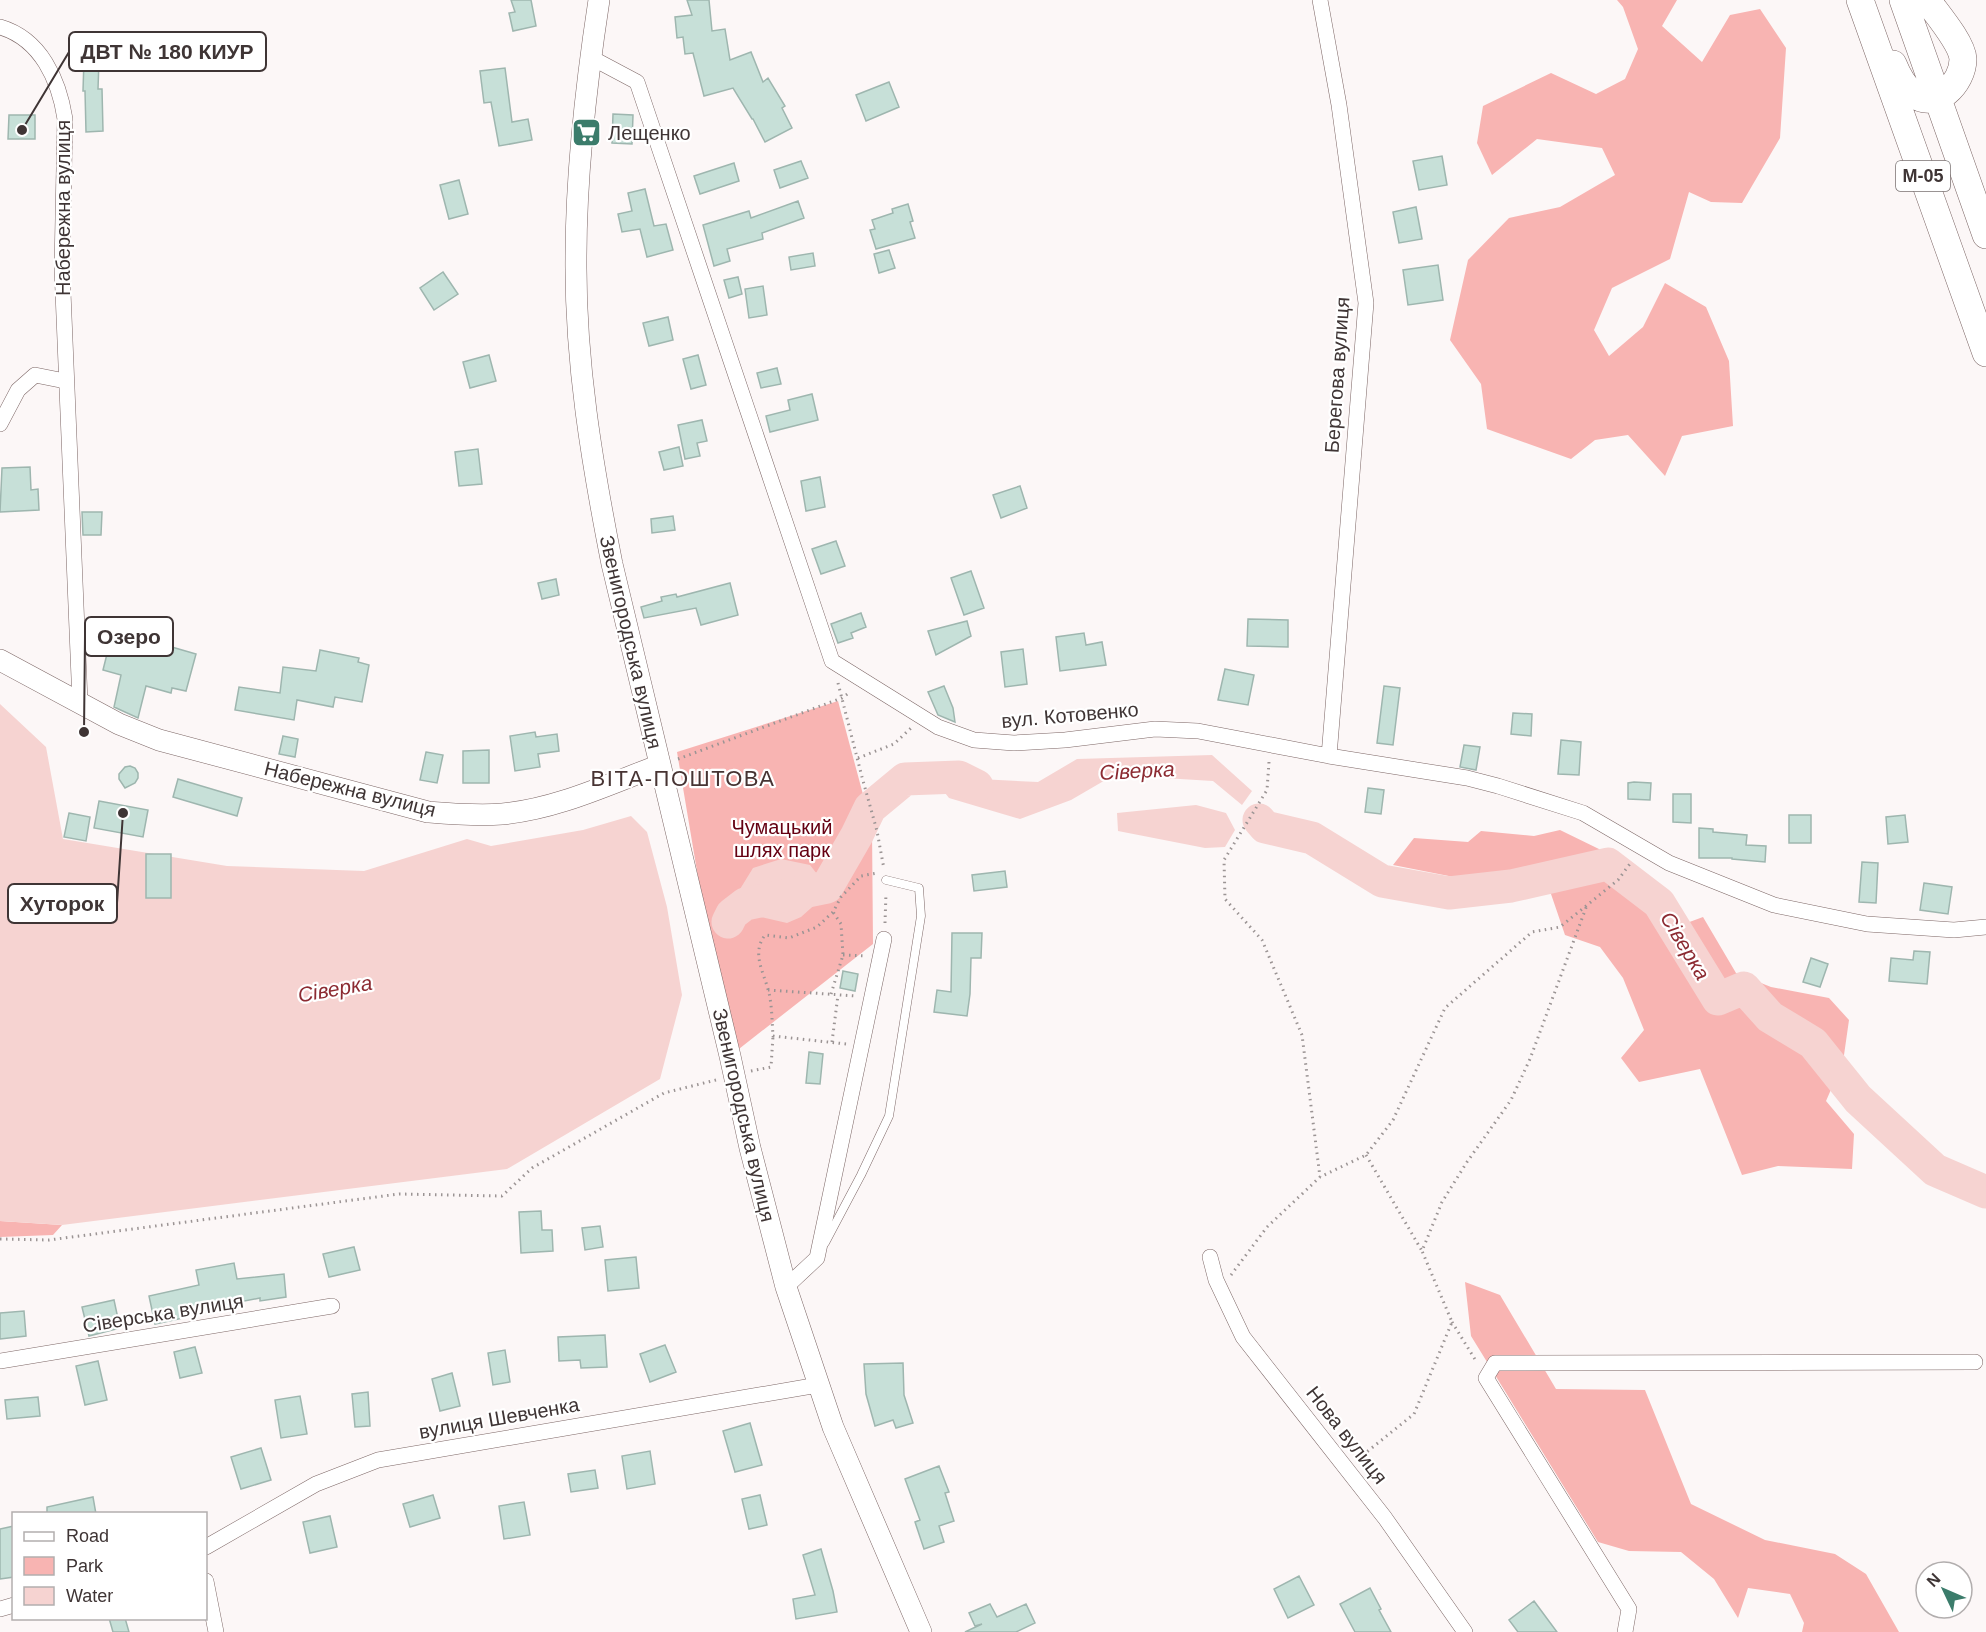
<svg xmlns="http://www.w3.org/2000/svg" width="1986" height="1632" viewBox="0 0 1986 1632" font-family="Helvetica,sans-serif">
<style>
.green{fill:#f8b4b2}
.water{fill:#f6d3d1}
.lines{fill:none;stroke-linecap:round;stroke-linejoin:round}
.river{stroke:#f6d3d1;stroke-width:33}
.building{fill:#c7e0d8;stroke:#9eb6af;stroke-width:1.5}
.lane-casing{stroke:#7d6766;stroke-width:9}
.street-casing{stroke:#7d6766;stroke-width:16}
.secondary-casing{stroke:#7d6766;stroke-width:22}
.highway-casing{stroke:#7d6766;stroke-width:28}
.path{stroke:#9b9494;stroke-width:3;stroke-dasharray:1.5 4.5;stroke-linecap:butt}
.lane{stroke:#fff;stroke-width:8}
.street{stroke:#fff;stroke-width:15}
.secondary{stroke:#fff;stroke-width:21}
.highway{stroke:#fff;stroke-width:27}
.labels{text-anchor:middle;stroke-width:4.5;stroke-linejoin:round;paint-order:stroke}
.shield{fill:#fff;stroke:#797272;stroke-width:1.5}
.shield-label{font-size:18px;font-weight:bold;fill:#3f3535}
.poi-label{font-size:20px;fill:#3f3535;stroke:#fff;text-anchor:start}
.street-label{font-size:20px;fill:#3f3535;stroke:#fff}
.park-label{font-size:20px;fill:#650012;stroke:#fff}
.water-label{font-size:21px;font-style:italic;fill:#8c2b32;stroke:#fff}
.quarter-label{font-size:22px;letter-spacing:1.5px;fill:#473433;stroke:#fff}
.leader{fill:none;stroke:#3f3535;stroke-width:2}
.callout-dot{fill:#3f3535;stroke:#fff;stroke-width:2}
.callout{fill:#fff;stroke:#3f3535;stroke-width:2}
.callout-label{font-size:21px;text-anchor:middle;font-weight:bold;fill:#3f3535}
</style>
<rect width="100%" height="100%" fill="#fcf7f7"/>
<path class="green" d="M1617,0H1677L1662,26L1702,62L1730,15L1760,9L1786,48L1780,138L1742,203L1711,202L1689,192L1670,259L1612,288L1594,330L1609,356L1643,327L1665,283L1706,307L1729,361L1733,426L1682,436L1665,476L1628,435L1595,440L1571,459L1487,429L1481,384L1450,340L1468,260L1509,218L1560,207L1615,175L1602,148L1537,139L1492,175L1477,143L1483,106L1551,73L1596,94L1625,79L1638,49L1623,7Z
M838,701L872,828L873,944L730,1056L724,1032L677,752Z
M1560,830L1601,850L1652,884L1684,924L1703,917L1736,973L1771,987L1829,998L1849,1020L1843,1062L1826,1101L1854,1134L1852,1169L1778,1166L1742,1175L1700,1069L1639,1082L1621,1058L1644,1030L1623,978L1600,947L1565,935L1551,894L1518,869L1459,878L1393,865L1414,838L1468,842L1481,831L1534,836Z
M0,1221L62,1225L53,1235L0,1237Z
M1465,1282L1500,1295L1556,1389L1645,1390L1691,1504L1765,1540L1835,1554L1866,1574L1899,1632H1802L1804,1623L1790,1594L1748,1588L1738,1618L1714,1579L1681,1552L1629,1551L1598,1542L1471,1336Z"/>
<path class="water" d="M0,704L46,747L63,839L227,866L364,871L467,839L491,846L583,830L631,816L647,832L667,907L682,995L660,1079L507,1169L62,1225L0,1221Z
M1212,755L1252,791L1242,805L1213,781L1114,775L1071,800L1020,819L949,798L931,775L936,763L974,769L979,779L1038,782L1077,759Z
M1196,805L1226,813L1235,830L1225,847L1205,848L1118,831L1117,813Z
M781,859L810,865L827,887L820,900L801,917L787,923L752,915L745,908L737,894L753,868Z"/>
<g class="lines">
<path class="river" d="M1259,820L1265,827L1312,838L1382,881L1449,893L1511,886L1608,864L1659,903L1718,999L1744,988L1770,1017L1813,1043L1858,1099L1935,1170L1986,1192
M728,922L732,914L745,904L827,887L857,835L870,808L905,779L959,777L977,786"/>
</g>
<path class="building" d="M511,0H531L536,26L513,31L509,13L515,12Z
M687,0H709L712,31L725,29L730,60L751,52L763,82L768,78L785,106L782,108L792,128L765,142L753,119H752L733,88L704,96L693,53L685,54L683,37L677,38L675,17L692,15Z
M84,59L99,60L98,89H102L103,131L86,132L85,91H83Z
M505,68L512,122L528,119L532,140L499,146L491,102L484,103L480,71Z
M889,82L899,107L866,121L856,95Z
M613,114L633,115L632,144L612,143Z
M9,115H35V139H8Z
M1442,156L1447,185L1419,190L1413,161Z
M801,161L808,178L780,188L774,170Z
M734,163L739,181L700,194L694,176Z
M459,180L468,214L449,219L440,185Z
M645,189L654,226L666,224L673,250L647,257L640,229L622,232L618,214L632,211L628,193Z
M798,201L804,218L762,233L763,239L727,249L730,261L714,266L703,225L749,211L751,218Z
M908,204L913,221L910,222L915,238L876,249L870,230L875,229L872,220L893,213L892,209Z
M1416,207L1422,239L1399,243L1393,212Z
M889,250L895,268L879,273L874,254Z
M813,253L815,266L791,270L789,257Z
M1438,265L1443,300L1408,305L1403,270Z
M443,272L458,294L434,310L420,288Z
M738,277L742,294L729,298L724,280Z
M763,286L767,315L749,318L745,289Z
M668,317L673,340L649,346L643,323Z
M489,355L496,381L470,388L463,362Z
M698,355L706,385L691,389L683,359Z
M777,368L781,384L761,388L757,373Z
M812,394L818,420L770,432L766,416L790,410L788,400Z
M702,420L707,441L697,443L700,456L685,459L678,425Z
M679,447L683,466L664,470L659,452Z
M478,449L482,484L459,486L455,452Z
M30,467L31,490L38,489L39,510L0,512L2,468Z
M820,477L825,507L806,511L801,481Z
M1020,486L1027,508L1001,518L993,495Z
M82,512H102L101,535H83Z
M673,516L675,530L652,533L651,519Z
M836,541L845,566L821,574L812,549Z
M971,571L984,608L964,615L951,578Z
M556,579L559,595L542,599L538,583Z
M730,583L738,615L701,625L696,608L644,618L641,607L662,601L661,597L676,594L677,597Z
M861,613L866,627L851,633L853,638L838,643L831,624Z
M1248,619L1288,620V647L1247,646Z
M967,621L971,636L936,655L928,631Z
M101,633L157,647L158,643L196,654L186,691L172,688L171,693L146,686L138,718L114,707L121,675L103,670L107,654L96,651Z
M1084,633L1086,645L1102,642L1106,665L1060,671L1056,637Z
M1023,649L1027,684L1005,687L1001,652Z
M320,650L359,658L358,662L369,665L362,702L335,697L333,707L297,700L294,720L235,710L239,687L280,693L283,667L316,671Z
M1225,669L1254,675L1248,705L1218,700Z
M944,686L953,708L955,722L938,715L928,692Z
M1384,686L1400,688L1393,745L1377,743Z
M1513,713L1532,714L1531,736L1511,734Z
M535,732L536,737L557,734L559,751L538,754L540,767L515,771L510,736Z
M283,736L298,739L295,757L279,754Z
M1561,740L1581,742L1579,775L1558,774Z
M1464,745L1480,747L1476,770L1460,767Z
M489,750V783H463V751Z
M426,752L443,755L437,783L420,780Z
M130,766L135,768L138,773V778L135,783L125,788L119,779V774L125,767Z
M178,779L242,798L237,816L173,797Z
M1634,782L1651,783L1650,800L1628,799V783Z
M1368,788L1384,790L1381,814L1365,812Z
M1673,794H1691V823L1673,822Z
M99,801L148,810L143,837L94,828Z
M69,813L90,817L86,841L64,837Z
M1789,815H1811V843H1789Z
M1905,815L1908,842L1888,844L1886,817Z
M1699,828L1713,829V832L1747,835L1746,845L1766,846L1765,862L1732,859V858H1699Z
M146,854H171V898H146Z
M1862,862L1878,863L1876,903L1859,902Z
M1005,871L1007,887L974,891L972,875Z
M1924,883L1952,887L1948,914L1920,910Z
M952,933H982L981,958H971L970,994L967,1016L934,1012L937,990L951,992Z
M1914,951L1930,952L1927,984L1889,981L1891,958L1913,960Z
M1811,958L1828,964L1820,987L1803,982Z
M843,971L858,974L855,991L840,988Z
M809,1052L823,1054L820,1084L806,1083Z
M541,1211L542,1230H552L553,1251L521,1253L519,1212Z
M600,1226L603,1247L585,1250L582,1228Z
M354,1247L360,1270L329,1277L323,1254Z
M636,1257L639,1288L608,1291L605,1260Z
M234,1263L237,1279L284,1274L286,1297L260,1301V1298L181,1313L183,1318L155,1324L149,1296L199,1285L196,1270Z
M114,1300L120,1328L89,1336L82,1307Z
M24,1311L26,1336L0,1339V1313Z
M605,1335L607,1367L581,1368L580,1360L559,1361L558,1337Z
M665,1345L676,1372L650,1382L640,1354Z
M195,1347L202,1373L180,1378L174,1352Z
M505,1350L510,1382L493,1385L488,1353Z
M98,1361L107,1400L85,1405L76,1366Z
M903,1363L904,1395L913,1423L896,1428L893,1420L875,1426L866,1394L864,1364Z
M452,1373L460,1406L440,1411L432,1379Z
M368,1392L370,1426L355,1427L352,1394Z
M300,1396L307,1434L281,1438L275,1400Z
M38,1397L40,1416L7,1419L5,1400Z
M750,1423L762,1465L735,1472L723,1431Z
M261,1448L271,1480L241,1489L231,1457Z
M650,1451L655,1484L627,1489L622,1456Z
M939,1466L949,1492L945,1493L954,1521L939,1526L944,1542L924,1549L915,1522L920,1520L905,1479Z
M595,1470L598,1488L571,1492L568,1474Z
M433,1495L440,1518L410,1527L403,1504Z
M760,1495L767,1525L749,1529L742,1499Z
M93,1497L96,1514H47V1507Z
M524,1502L530,1535L504,1539L499,1506Z
M330,1516L337,1547L310,1553L303,1522Z
M14,1526V1577L0,1579V1529Z
M821,1549L833,1591L837,1612L796,1619L793,1599L815,1595L803,1555Z
M1299,1576L1314,1605L1288,1618L1274,1589Z
M1370,1588L1381,1609L1379,1610L1391,1632H1355L1340,1604Z
M1534,1601L1557,1632H1518L1509,1620Z
M990,1604L997,1617L1026,1604L1035,1623L1016,1632H965L982,1624L975,1626L969,1613Z
M109,1618H125L129,1632H113Z"/>
<g class="lines">
<defs>
<path id="lane" d="M825,1243L861,1175L889,1116L921,916L919,888L886,880"/>
<path id="street" d="M1320,0L1339,105L1366,303L1329,756
M0,27C41,39 59,80 65,119L62,268L80,702
M590,57L637,82L832,661L938,727L974,740L1014,743L1065,740L1155,729L1198,731L1329,756L1467,778L1498,786L1583,813L1669,863L1774,905L1867,924L1954,930L1986,927
M0,424L18,390L35,375L65,381
M1210,1257L1216,1280L1243,1337L1385,1518L1465,1632
M786,1287L817,1258L884,939
M0,1361L332,1306
M206,1547L316,1484L378,1460L818,1385
M206,1581L216,1632
M0,1609L14,1605
M1625,1632L1629,1609L1486,1378L1495,1363L1975,1362"/>
<path id="secondary" d="M599,0C586,85 576,172 576,258C575,362 592,463 612,564L730,1056L750,1148L786,1287L833,1427L921,1632
M0,660L119,724L159,740L428,812C453,814 477,816 502,814C557,809 609,784 660,765"/>
<path id="highway" d="M1860,0L1986,353
M1903,0L1986,235
M1893,64C1897,74 1904,87 1913,94C1936,111 1963,83 1963,59C1962,43 1937,14 1927,0"/>
</defs>
<use href="#lane" class="lane-casing"/>
<use href="#street" class="street-casing"/>
<use href="#secondary" class="secondary-casing"/>
<use href="#highway" class="highway-casing"/>
<path class="path" d="M838,683L862,777L877,831L884,869
M858,758L894,744L911,728
M678,759L842,698L850,692
M1269,762L1267,790L1224,860L1225,899L1262,940L1302,1035L1320,1177
M885,923L886,893
M843,955L866,956
M768,990L856,996
M831,994L843,955L841,924L833,912
M832,1042L838,995
M846,1044L773,1036C772,1022 772,1006 769,993C764,972 751,954 765,935L789,938L817,927L833,912L841,897L861,876L877,873
M751,1071L771,1067L773,1036
M1366,1155L1422,1251
M0,1239L49,1240L399,1194L502,1196L532,1168L664,1093L716,1080
M1231,1275L1267,1227L1320,1177L1366,1155L1393,1120L1445,1008L1532,932L1560,927L1618,880L1632,861
M1452,1322L1476,1361
M1358,1459L1414,1414L1452,1322L1422,1251L1442,1202L1467,1162L1511,1100L1530,1059L1587,905"/>
<use href="#lane" class="lane"/>
<use href="#street" class="street"/>
<use href="#secondary" class="secondary"/>
<use href="#highway" class="highway"/>
</g>
<defs>
<symbol id="supermarket-square" viewBox="-11 -11 22 22"><rect x="-9" y="-9" width="18" height="18" rx="4" fill="#3b7c6b" stroke="#fff"/><path d="M-6-5.5h2.5l.6 2H6L4.5 2H-2.5L-4.4-4H-6ZM-1.5 3.2a1.3 1.3 0 1 0 .1 0ZM3 3.2a1.3 1.3 0 1 0 .1 0Z" fill="#fff"/></symbol>
</defs>
<g fill-rule="evenodd">
<use href="#supermarket-square" x="570" y="116" width="33" height="33"/>
</g>
<g class="labels">
<rect class="shield" x="1896" y="161" width="54" height="30" rx="4.5"/>
<g class="shield-label">
<text x="1923" y="182">М-05</text>
</g>
<g class="poi-label">
<text x="608" y="140">Лещенко</text>
</g>
<g class="street-label">
<text transform="translate(63 208) rotate(-90)" y="7">Набережна вулиця</text>
<text transform="translate(1337 375) rotate(-86)" y="7">Берегова вулиця</text>
<text transform="translate(631 642) rotate(77)" y="7">Звенигородська вулиця</text>
<text transform="translate(1070 715) rotate(-5)" y="7">вул. Котовенко</text>
<text transform="translate(350 789) rotate(14)" y="7">Набережна вулиця</text>
<text transform="translate(744 1115) rotate(77)" y="7">Звенигородська вулиця</text>
<text transform="translate(163 1313) rotate(-9)" y="7">Сіверська вулиця</text>
<text transform="translate(499 1418) rotate(-10)" y="7">вулиця Шевченка</text>
<text transform="translate(1347 1435) rotate(52)" y="7">Нова вулиця</text>
</g>
<g class="park-label">
<text x="782" y="834">Чумацький<tspan x="782" dy="23">шлях парк</tspan></text>
</g>
<g class="water-label">
<text transform="translate(1137 771) rotate(-3)" y="7">Сіверка</text>
<text transform="translate(1685 946) rotate(59)" y="7">Сіверка</text>
<text transform="translate(335 989) rotate(-10)" y="7">Сіверка</text>
</g>
<g class="quarter-label">
<text x="683" y="786">ВІТА-ПОШТОВА</text>
</g>
</g>
<path class="leader" d="M22 130L69 52M84 732L85 636M123 813L117 903"/>
<g class="callout-dot">
<circle cx="22" cy="130" r="6"/>
<circle cx="84" cy="732" r="6"/>
<circle cx="123" cy="813" r="6"/>
</g>
<g class="callout">
<rect x="69" y="32" width="197" height="39" rx="6"/>
<rect x="85" y="617" width="88" height="39" rx="6"/>
<rect x="8" y="884" width="109" height="39" rx="6"/>
</g>
<g class="callout-label">
<text x="167" y="59">ДВТ № 180 КИУР</text>
<text x="129" y="644">Озеро</text>
<text x="62" y="911">Хуторок</text>
</g>
<rect x="12" y="1512" width="195" height="108" fill="#ffffff" stroke="#b2aeae" stroke-width="1.5"/>
<rect x="24" y="1532" width="30" height="9" fill="#ffffff" stroke="#b2aeae" stroke-width="1.5"/>
<text x="66" y="1542" font-size="18" fill="#3f3535">Road</text>
<rect x="24" y="1557" width="30" height="18" fill="#f8b4b2" stroke="#b2aeae" stroke-width="1.5"/>
<text x="66" y="1572" font-size="18" fill="#3f3535">Park</text>
<rect x="24" y="1587" width="30" height="18" fill="#f6d3d1" stroke="#b2aeae" stroke-width="1.5"/>
<text x="66" y="1602" font-size="18" fill="#3f3535">Water</text>
<g transform="translate(1944 1590) rotate(314)"><circle r="28" fill="#ffffff" stroke="#b2aeae" stroke-width="1.5"/>
<path d="M0-4.5L10 22L0 15L-10 22Z" fill="#3b7c6b"/>
<text y="-9" font-size="16" font-weight="bold" text-anchor="middle" fill="#3f3535">N</text>
</g>
</svg>
